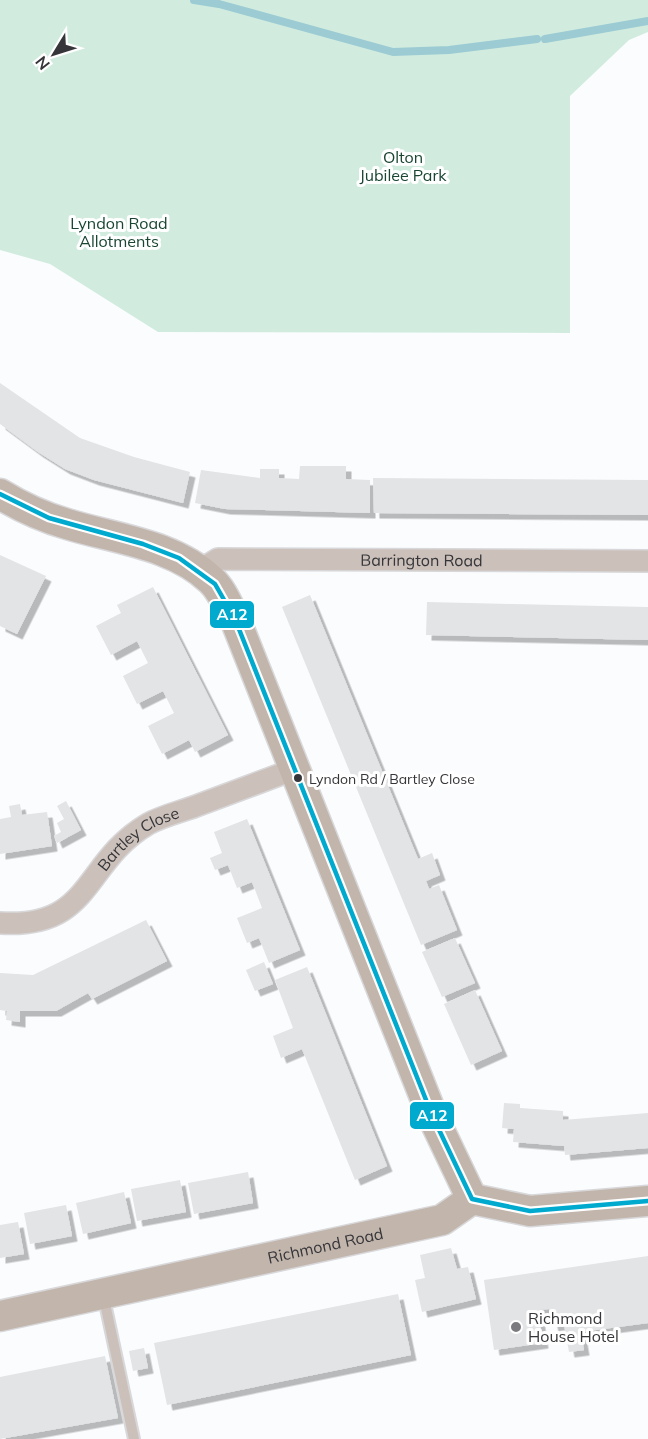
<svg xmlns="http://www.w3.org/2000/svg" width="648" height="1439" viewBox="0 0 648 1439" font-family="Mulish,sans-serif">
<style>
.green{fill:#d1ecdf}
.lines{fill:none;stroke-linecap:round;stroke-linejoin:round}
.stream{stroke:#9ccbd3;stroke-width:8}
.building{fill:#e3e4e6;filter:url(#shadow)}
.lane-casing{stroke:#d8d8da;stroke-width:14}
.street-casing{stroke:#d8d8da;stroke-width:24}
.secondary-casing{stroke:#d8d8da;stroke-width:33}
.lane{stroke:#ccc0ba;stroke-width:10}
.street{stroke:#ccc0ba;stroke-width:21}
.secondary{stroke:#c2b5ac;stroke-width:30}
.bus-1-casing{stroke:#fff;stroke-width:9}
.bus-1{stroke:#00a9ce;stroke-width:4.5}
.bus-dot{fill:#36363a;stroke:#fff;stroke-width:2}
.poi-dot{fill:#7b7b7f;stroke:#fff;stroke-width:2}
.labels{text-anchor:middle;stroke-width:6;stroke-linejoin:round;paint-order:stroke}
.bus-label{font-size:14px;fill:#36363a;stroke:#fff;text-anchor:start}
.park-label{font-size:16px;fill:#194532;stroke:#fff}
.street-label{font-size:16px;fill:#36363a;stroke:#fff}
.poi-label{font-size:16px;fill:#36363a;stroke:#fff;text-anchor:start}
.line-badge{stroke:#fff;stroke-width:2}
.badge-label{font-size:16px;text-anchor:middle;font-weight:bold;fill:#fff}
</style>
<defs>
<filter id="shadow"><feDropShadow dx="5.5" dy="5.5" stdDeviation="0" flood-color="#0004"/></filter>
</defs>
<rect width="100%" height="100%" fill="#fbfcfe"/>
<path class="green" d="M0,0H648V32L629,40L570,96V333L158,332L50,264L0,250Z"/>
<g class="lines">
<path class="stream" d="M194,0L219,4L393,52L449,50L537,39
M545,39L648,21"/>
</g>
<path class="building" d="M0,383L80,438L134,457L190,472L183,503L94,480L65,469L38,452L0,424Z
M300,466H346V479L370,480V513L225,509L195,503L201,470L260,478V469H279V478L299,479Z
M373,478L648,480V515L374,513Z
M0,555L46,576L17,634L0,626Z
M153,587L228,735L195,752L189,740L162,754L148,726L174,713L163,691L137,704L123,676L148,663L137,641L111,655L96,626L121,613L117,605Z
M310,595L418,859L432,853L440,875L426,881L429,889L439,885L457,930L421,945L282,607Z
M427,602L648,607V640L426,635Z
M66,801L81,830L57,843L54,836L61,832L57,823L64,819L57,806Z
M20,804L22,815L47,812L52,846L0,854V819L11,817L9,806Z
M247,819L300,950L269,963L259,938L247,943L237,918L262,908L252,882L237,888L228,865L215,870L210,858L222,853L214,832Z
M146,920L167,961L92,999L88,993L56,1011H20V1022L6,1020L7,1011L0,1010V973L33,975Z
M455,938L475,983L442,997L422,952Z
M264,962L273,984L255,991L246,970Z
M307,967L387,1166L355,1180L302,1049L281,1058L273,1036L293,1028L275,980Z
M475,990L502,1051L471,1065L444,1004Z
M504,1103L520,1104V1108L563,1111V1120L648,1113V1148L565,1155L564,1146L513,1142L514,1129L502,1128Z
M248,1172L253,1203L194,1214L188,1183Z
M180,1180L186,1212L137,1221L131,1189Z
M124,1192L131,1223L83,1234L76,1203Z
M66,1205L72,1236L30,1244L24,1213Z
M18,1222L24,1254L0,1258V1225Z
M451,1248L457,1269L468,1267L476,1299L422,1312L415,1280L425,1278L420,1255Z
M648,1256V1323L581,1332L584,1350L569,1352L564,1324L553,1326L549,1309L538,1310L543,1343L494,1350L484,1280Z
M398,1294L411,1355L167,1405L154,1343Z
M144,1348L148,1368L133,1371L129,1351Z
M105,1356L118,1418L0,1439V1377Z"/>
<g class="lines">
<defs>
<path id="lane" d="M103,1294L134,1439"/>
<g id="street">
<path id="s1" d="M199,571L218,559L648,561"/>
<path id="s2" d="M0,923C93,929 82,863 148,824C162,816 180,812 196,806C229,794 262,781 295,769"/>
</g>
<g id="secondary">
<path d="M0,494C21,507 43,517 67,524C115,539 173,544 211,580C222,590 228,606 235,619L432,1115L472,1199"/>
<path id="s3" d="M0,1316L442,1220L472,1199L530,1211L648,1201"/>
</g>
</defs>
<use href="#lane" class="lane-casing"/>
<use href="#street" class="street-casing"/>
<use href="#secondary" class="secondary-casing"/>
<use href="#lane" class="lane"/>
<use href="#street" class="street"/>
<use href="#secondary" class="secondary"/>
<defs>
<path id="bus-1" d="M0,494L49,518L143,544L179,558L215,584L235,619L432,1115L472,1199L530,1211L648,1201"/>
</defs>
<use href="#bus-1" class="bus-1-casing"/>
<use href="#bus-1" class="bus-1"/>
</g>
<circle class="bus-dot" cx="298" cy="778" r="5"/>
<circle class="poi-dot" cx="516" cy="1327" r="6"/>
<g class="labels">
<g class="bus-label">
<text x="309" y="784">Lyndon Rd / Bartley Close</text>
</g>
<g class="park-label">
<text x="403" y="163">Olton<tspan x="403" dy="18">Jubilee Park</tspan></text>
<text x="119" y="229">Lyndon Road<tspan x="119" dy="18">Allotments</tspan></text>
</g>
<g class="street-label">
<text dy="6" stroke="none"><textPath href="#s1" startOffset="226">Barrington Road</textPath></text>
<text dy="6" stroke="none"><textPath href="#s2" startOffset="171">Bartley Close</textPath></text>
<text dy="6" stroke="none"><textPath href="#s3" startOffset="333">Richmond Road</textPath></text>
</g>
<g class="poi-label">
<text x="528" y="1324">Richmond<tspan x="528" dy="18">House Hotel</tspan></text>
</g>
</g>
<g class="line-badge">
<rect x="209" y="600" width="46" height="29" rx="6" fill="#00a9ce"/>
<rect x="409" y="1101" width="46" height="29" rx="6" fill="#00a9ce"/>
</g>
<g class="badge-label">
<text x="232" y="620">A12</text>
<text x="432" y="1121">A12</text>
</g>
<g transform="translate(54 54) rotate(232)" stroke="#ffffff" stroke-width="4.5" paint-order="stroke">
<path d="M0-4.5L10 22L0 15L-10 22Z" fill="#36363a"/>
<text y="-9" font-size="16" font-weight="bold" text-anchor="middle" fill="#36363a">N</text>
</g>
</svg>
